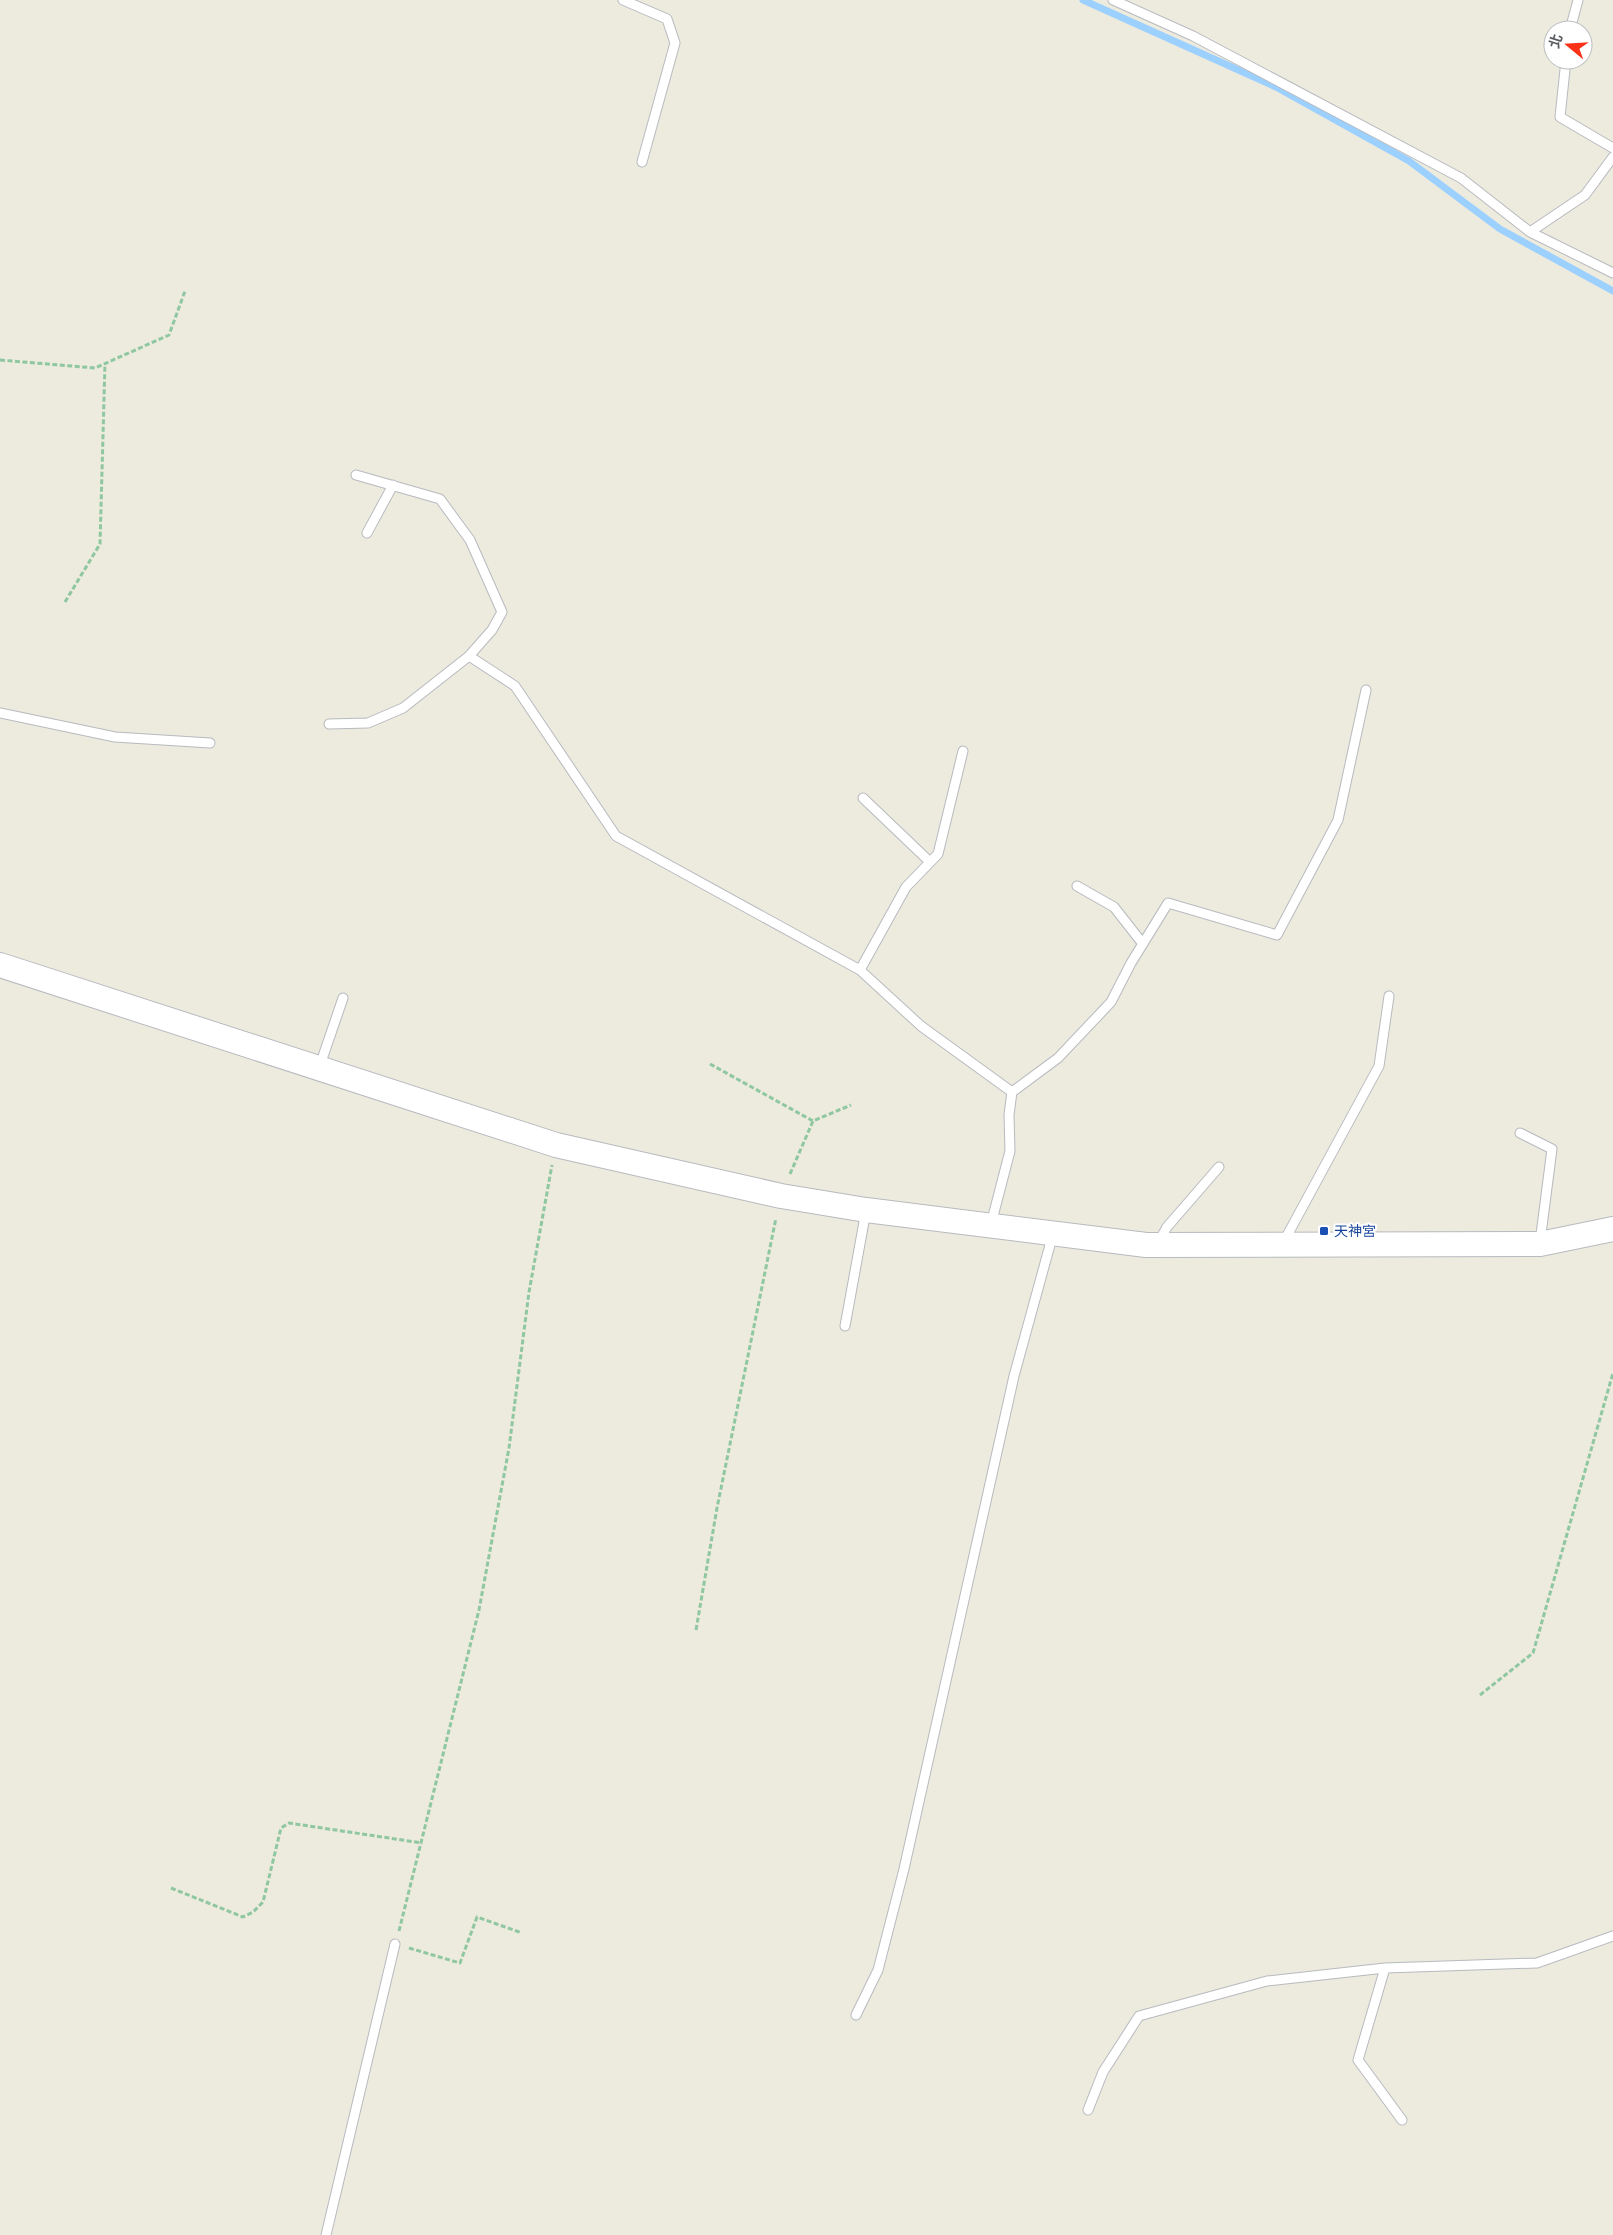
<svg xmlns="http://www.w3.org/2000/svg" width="1613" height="2235" viewBox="0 0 1613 2235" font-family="'IBM Plex Sans','Noto Sans TC',sans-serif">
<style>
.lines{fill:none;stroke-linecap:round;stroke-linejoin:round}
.stream{stroke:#9cd0ff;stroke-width:7}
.service-casing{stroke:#b7babf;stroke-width:11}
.tertiary-casing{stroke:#b7babf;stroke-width:26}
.path{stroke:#8fc7a1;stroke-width:3;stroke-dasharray:5 2.5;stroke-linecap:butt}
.service{stroke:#fff;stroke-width:9}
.tertiary{stroke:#fff;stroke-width:24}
.transit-dot{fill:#1a4fb4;stroke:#fff;stroke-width:2}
.labels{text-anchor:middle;stroke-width:4;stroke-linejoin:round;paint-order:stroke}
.transit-label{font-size:14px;fill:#164399;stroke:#fff;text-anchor:start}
</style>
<rect width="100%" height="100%" fill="#edeade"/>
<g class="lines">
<path class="stream" d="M1083,0L1276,87L1409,161L1500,229L1613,291"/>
<defs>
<path id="service" d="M623,0L667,19L675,43L642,162
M1113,0L1193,36L1461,178L1530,232L1613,273
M1570,30L1578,0
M1566,60L1560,117L1613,148
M1530,232L1585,195L1613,157
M356,475L440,499L470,540L502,612L492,630L469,656L515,686L616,836L860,970L921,1026L1012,1092L1009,1115L1010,1151L991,1224
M367,533L393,485
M0,713L115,737L210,743
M329,724L368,723L403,708L469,656
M863,798L930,862
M1077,886L1114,907L1143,944
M860,970L906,887L938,854L963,751
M319,1068L343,998
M1012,1092L1058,1058L1111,1002L1131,963L1168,903L1277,935L1338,820L1366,690
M1520,1133L1552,1149L1540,1242
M1158,1243L1167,1227L1219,1167
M1283,1243L1379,1066L1389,996
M845,1326L866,1211
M1385,1968L1358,2060L1402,2120
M856,2015L878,1970L904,1869L1014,1376L1053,1234
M1088,2110L1103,2072L1139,2016L1267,1981L1385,1968L1537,1963L1613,1936
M326,2235L395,1944"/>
<path id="tertiary" d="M0,965L556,1145L781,1196L866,1210L1146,1245L1540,1244L1613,1229"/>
</defs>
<use href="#service" class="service-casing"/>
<use href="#tertiary" class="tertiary-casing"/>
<path class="path" d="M0,360L95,368L169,335L185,291
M65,602L100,544L105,363
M710,1064L813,1121
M790,1174L813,1121L851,1105
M696,1630L717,1508L776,1218
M1480,1695L1533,1653L1613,1373
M171,1888L243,1917L253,1912L263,1902L281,1828L289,1823L422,1843
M399,1931L479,1610L509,1448L529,1292L552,1165
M409,1948L460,1963L477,1917L522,1933"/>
<use href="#service" class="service"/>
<use href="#tertiary" class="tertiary"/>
</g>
<rect class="transit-dot" x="1319" y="1226" width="10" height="10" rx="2.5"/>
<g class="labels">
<g class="transit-label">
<text x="1334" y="1236">天神宮</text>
</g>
</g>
<g transform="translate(1568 45) rotate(288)"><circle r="24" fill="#ffffff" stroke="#bcbec0"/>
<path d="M0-4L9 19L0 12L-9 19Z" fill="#f93218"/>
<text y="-8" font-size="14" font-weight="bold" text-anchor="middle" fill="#585c61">北</text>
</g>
</svg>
